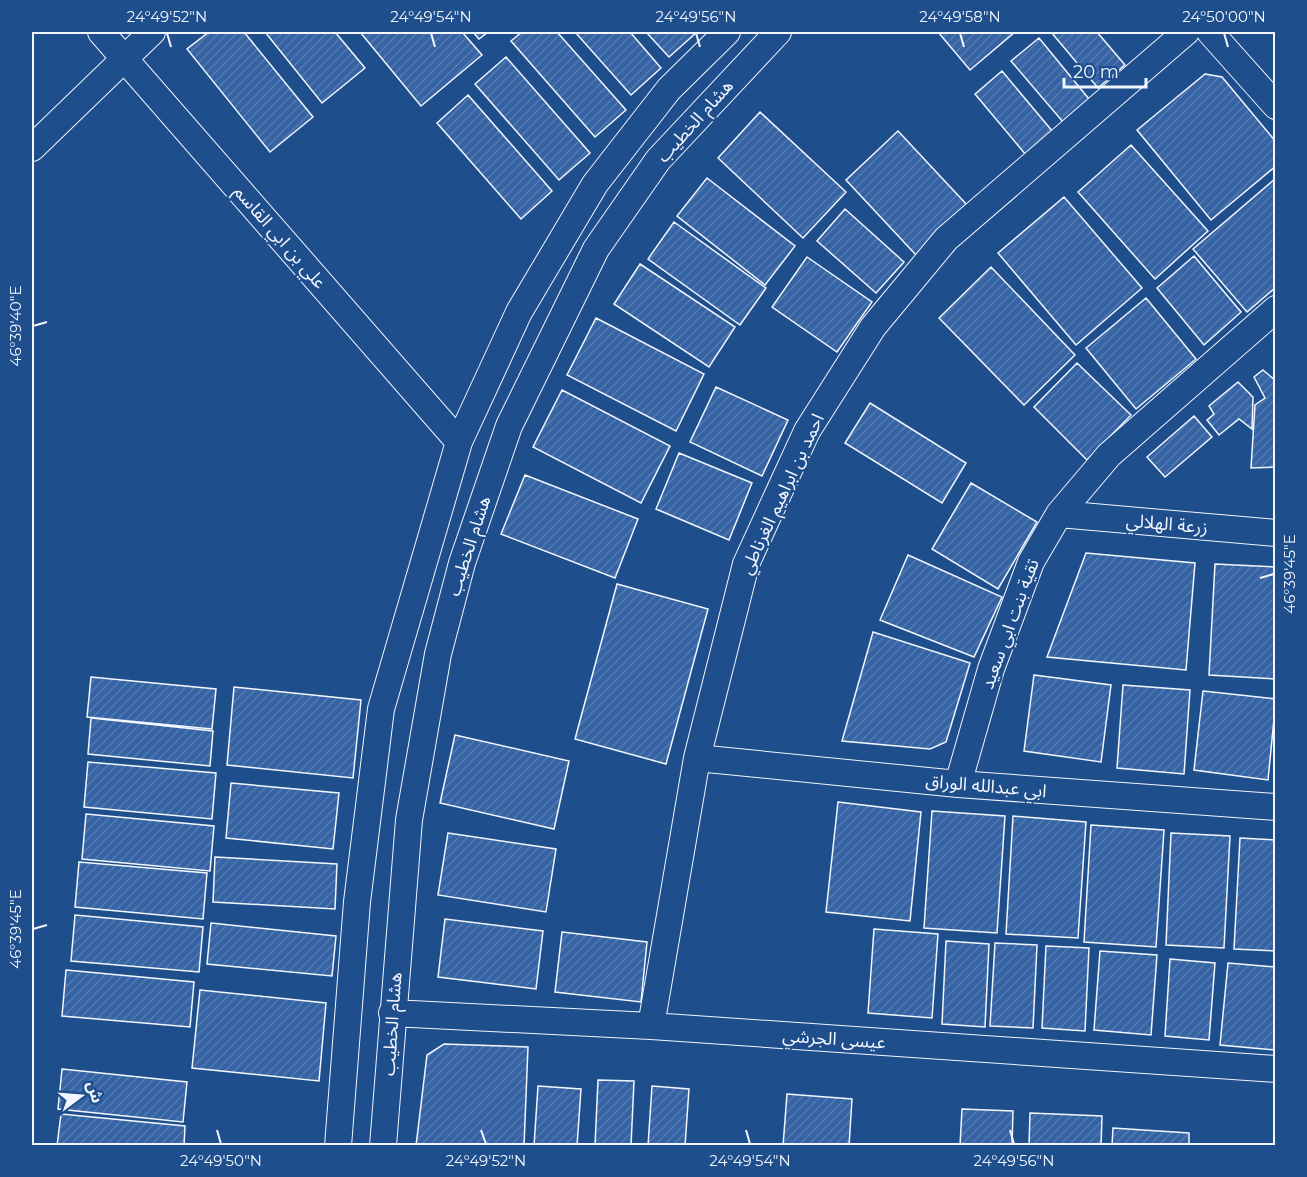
<svg xmlns="http://www.w3.org/2000/svg" width="1307" height="1177" viewBox="0 0 1307 1177" font-family="Montserrat,'Noto Sans Arabic',sans-serif">
<style>
.building{fill:url(#building-hatch);stroke:#f2f6ff;stroke-width:1.5}
.lines{fill:none;stroke-linecap:round;stroke-linejoin:round}
.street-casing{stroke:#f2f6ff;stroke-width:28}
.street{stroke:#1f4e8c;stroke-width:26}
.ticks{fill:none;stroke:#f2f6ff;stroke-width:2}
.labels{text-anchor:middle;stroke-width:4.5;stroke-linejoin:round;paint-order:stroke}
.street-label{font-size:18px;fill:#f2f6ff;stroke:#1f4e8c}
.neatline{fill:none;stroke:#f2f6ff;stroke-width:2}
.ticks-label{font-size:15px;text-anchor:middle;fill:#f2f6ff}
</style>
<defs>
<pattern id="building-hatch" width="6" height="6" patternUnits="userSpaceOnUse" patternTransform="scale(1.5)"><rect width="6" height="6" fill="#3563a3"/><path d="M-1 1l2-2M0 6l6-6M5 7l2-2" fill="none" stroke="#537ab1"/></pattern>
</defs>
<rect width="100%" height="100%" fill="#1f4e8c"/>
<path class="building" d="M209,32H244L313,117L270,152L187,49Z
M265,32H335L365,68L322,103Z
M360,32H462L482,55L421,106Z
M473,32H488L479,39Z
M522,32H557L626,110L595,137L511,41Z
M575,32H630L661,68L631,95Z
M646,32H697L669,57Z
M938,32H1015L970,70Z
M1051,32H1097L1125,65L1098,88Z
M1039,38L1089,99L1063,122L1011,61Z
M506,57L590,153L559,180L475,84Z
M1002,71L1053,132L1026,155L975,94Z
M1205,74L1222,77L1276,142V166L1211,220L1137,130Z
M468,95L552,191L521,219L437,123Z
M760,112L846,192L803,238L718,158Z
M898,131L968,206L916,255L846,180Z
M1131,145L1208,231L1155,279L1078,192Z
M707,178L795,246L765,285L677,216Z
M1276,178V287L1247,312L1193,249Z
M1064,197L1142,288L1076,345L998,253Z
M845,209L904,262L876,293L817,241Z
M674,222L766,288L740,325L648,259Z
M1194,256L1241,312L1204,345L1157,288Z
M807,257L872,302L837,352L772,307Z
M640,264L735,327L709,367L614,304Z
M991,267L1075,355L1024,405L939,318Z
M1146,298L1196,359L1136,409L1086,348Z
M596,318L704,374L676,431L567,375Z
M1077,363L1131,415L1087,460L1034,407Z
M1263,370L1276,381V467L1251,468L1255,405L1265,398L1254,377Z
M1238,382L1253,397L1252,429L1239,419L1219,435L1207,420L1214,414L1209,406Z
M716,387L788,420L762,476L690,442Z
M562,390L670,446L641,503L533,447Z
M870,403L966,463L942,503L845,443Z
M1194,416L1212,437L1165,477L1147,457Z
M679,453L752,483L729,540L656,509Z
M525,475L638,519L615,578L501,534Z
M971,483L1037,522L998,589L932,549Z
M1086,553L1195,563L1186,670L1047,657Z
M908,555L1002,597L974,657L880,620Z
M1215,564L1276,567V679L1209,675Z
M617,584L708,609L666,764L575,739Z
M873,632L970,663L946,742L930,749L842,741Z
M1034,675L1111,685L1101,762L1024,751Z
M91,677L216,689L212,729L87,717Z
M1123,685L1190,690L1184,774L1117,768Z
M234,687L361,700L353,778L227,765Z
M1203,691L1276,699L1268,780L1194,770Z
M91,718L213,731L210,766L88,754Z
M455,735L569,761L554,829L440,803Z
M88,762L216,773L212,819L84,807Z
M231,783L339,793L333,849L226,838Z
M838,802L921,812L910,921L826,912Z
M932,811L1005,816L997,933L924,928Z
M86,814L214,826L210,871L82,859Z
M1013,816L1086,822L1078,938L1006,934Z
M1091,825L1164,830L1156,947L1084,942Z
M448,833L556,849L546,912L438,895Z
M1171,833L1230,836L1224,948L1166,945Z
M1240,838L1276,840V951L1234,949Z
M215,857L337,864L335,909L213,902Z
M79,862L207,873L203,919L75,907Z
M75,915L203,927L199,972L71,961Z
M445,919L543,931L536,989L438,977Z
M211,923L336,936L332,976L207,964Z
M874,929L938,934L932,1018L868,1013Z
M562,932L647,942L641,1002L555,992Z
M946,941L989,944L985,1027L942,1024Z
M995,943L1037,945L1033,1028L990,1026Z
M1046,946L1089,948L1085,1031L1042,1028Z
M1100,951L1157,955L1151,1035L1094,1030Z
M1170,959L1215,963L1209,1040L1165,1036Z
M1228,963L1276,967V1050L1220,1045Z
M66,970L194,982L190,1027L62,1016Z
M200,990L326,1003L319,1081L192,1068Z
M444,1044L528,1047L524,1146H416L427,1055Z
M62,1069L187,1082L183,1122L58,1109Z
M598,1080L634,1081L631,1146H595Z
M538,1086L581,1089L577,1146H534Z
M652,1086L689,1089L685,1146H648Z
M787,1094L852,1099L849,1146H783Z
M962,1109L1013,1111L1012,1146H960Z
M1030,1113L1102,1116L1101,1146H1029Z
M61,1114L185,1126L184,1146H57Z
M1113,1128L1189,1133V1146H1112Z"/>
<g class="lines">
<defs>
<path id="street" d="M101,32L459,442
M1210,32L1276,106
M32,148L152,32
M1059,514L1276,533
M697,758L958,784L1276,807
M958,784L991,669L1031,562L1059,514L1109,455L1276,309
M392,1013L651,1026L1276,1069
M651,1026L697,758L746,564L807,431L873,327L946,239L1186,32
M338,1146L357,902L381,709L459,442L519,312L595,184L669,89L727,32
M383,1146L409,820L438,654L462,563L509,426L596,249L658,160L778,32"/>
</defs>
<use href="#street" class="street-casing"/>
<use href="#street" class="street"/>
</g>
<path class="ticks" d="M167,33L171,47M431,33L435,47M696,33L700,47M960,33L964,47M1224,33L1228,47M33,326L47,322M1260,578L1274,574M33,929L47,925M217,1130L221,1144M481,1130L486,1144M746,1130L750,1144M1010,1130L1014,1144"/>
<g class="labels">
<g class="street-label">
<text transform="translate(695 121) rotate(-48)" y="6">هشام الخطيب</text>
<text transform="translate(280 237) rotate(49)" y="6">علي بن ابي القاسم</text>
<text transform="translate(782 494) rotate(-65)" y="6">احمد بن ابراهيم الغرناطي</text>
<text transform="translate(1167 524) rotate(5)" y="6">زرعة الهلالي</text>
<text transform="translate(469 546) rotate(-72)" y="6">هشام الخطيب</text>
<text transform="translate(1010 624) rotate(-70)" y="6">تقية بنت ابي سعيد</text>
<text transform="translate(986 786) rotate(5)" y="6">ابي عبدالله الوراق</text>
<text transform="translate(392 1024) rotate(-86)" y="6">هشام الخطيب</text>
<text transform="translate(834 1039) rotate(4)" y="6">عيسى الجرشي</text>
</g>
</g>
<rect width="1307" height="1177" fill="none" stroke="#1f4e8c" stroke-width="66"/>
<g transform="translate(81 1096) rotate(74)" stroke="#1f4e8c" stroke-width="4.5" paint-order="stroke">
<path d="M0-4.5L10 22L0 15L-10 22Z" fill="#f2f6ff"/>
<text y="-9" font-size="16" font-weight="bold" text-anchor="middle" fill="#f2f6ff">ش</text>
</g>
<path d="M1064 78v9h82v-9" fill="none" stroke="#f2f6ff" stroke-width="3"/>
<text x="1073" y="78" font-size="18" fill="#f2f6ff" stroke="#1f4e8c" stroke-width="4.5" paint-order="stroke">20 m</text>
<rect x="33" y="33" width="1241" height="1111" class="neatline"/>
<g class="ticks-label">
<text x="167" y="22">24°49'52"N</text>
<text x="431" y="22">24°49'54"N</text>
<text x="696" y="22">24°49'56"N</text>
<text x="960" y="22">24°49'58"N</text>
<text x="1224" y="22">24°50'00"N</text>
<text transform="translate(16 326) rotate(-90)" y="5">46°39'40"E</text>
<text transform="translate(1290 574) rotate(-90)" y="5">46°39'45"E</text>
<text transform="translate(16 929) rotate(-90)" y="5">46°39'45"E</text>
<text x="221" y="1166">24°49'50"N</text>
<text x="486" y="1166">24°49'52"N</text>
<text x="750" y="1166">24°49'54"N</text>
<text x="1014" y="1166">24°49'56"N</text>
</g>
</svg>
